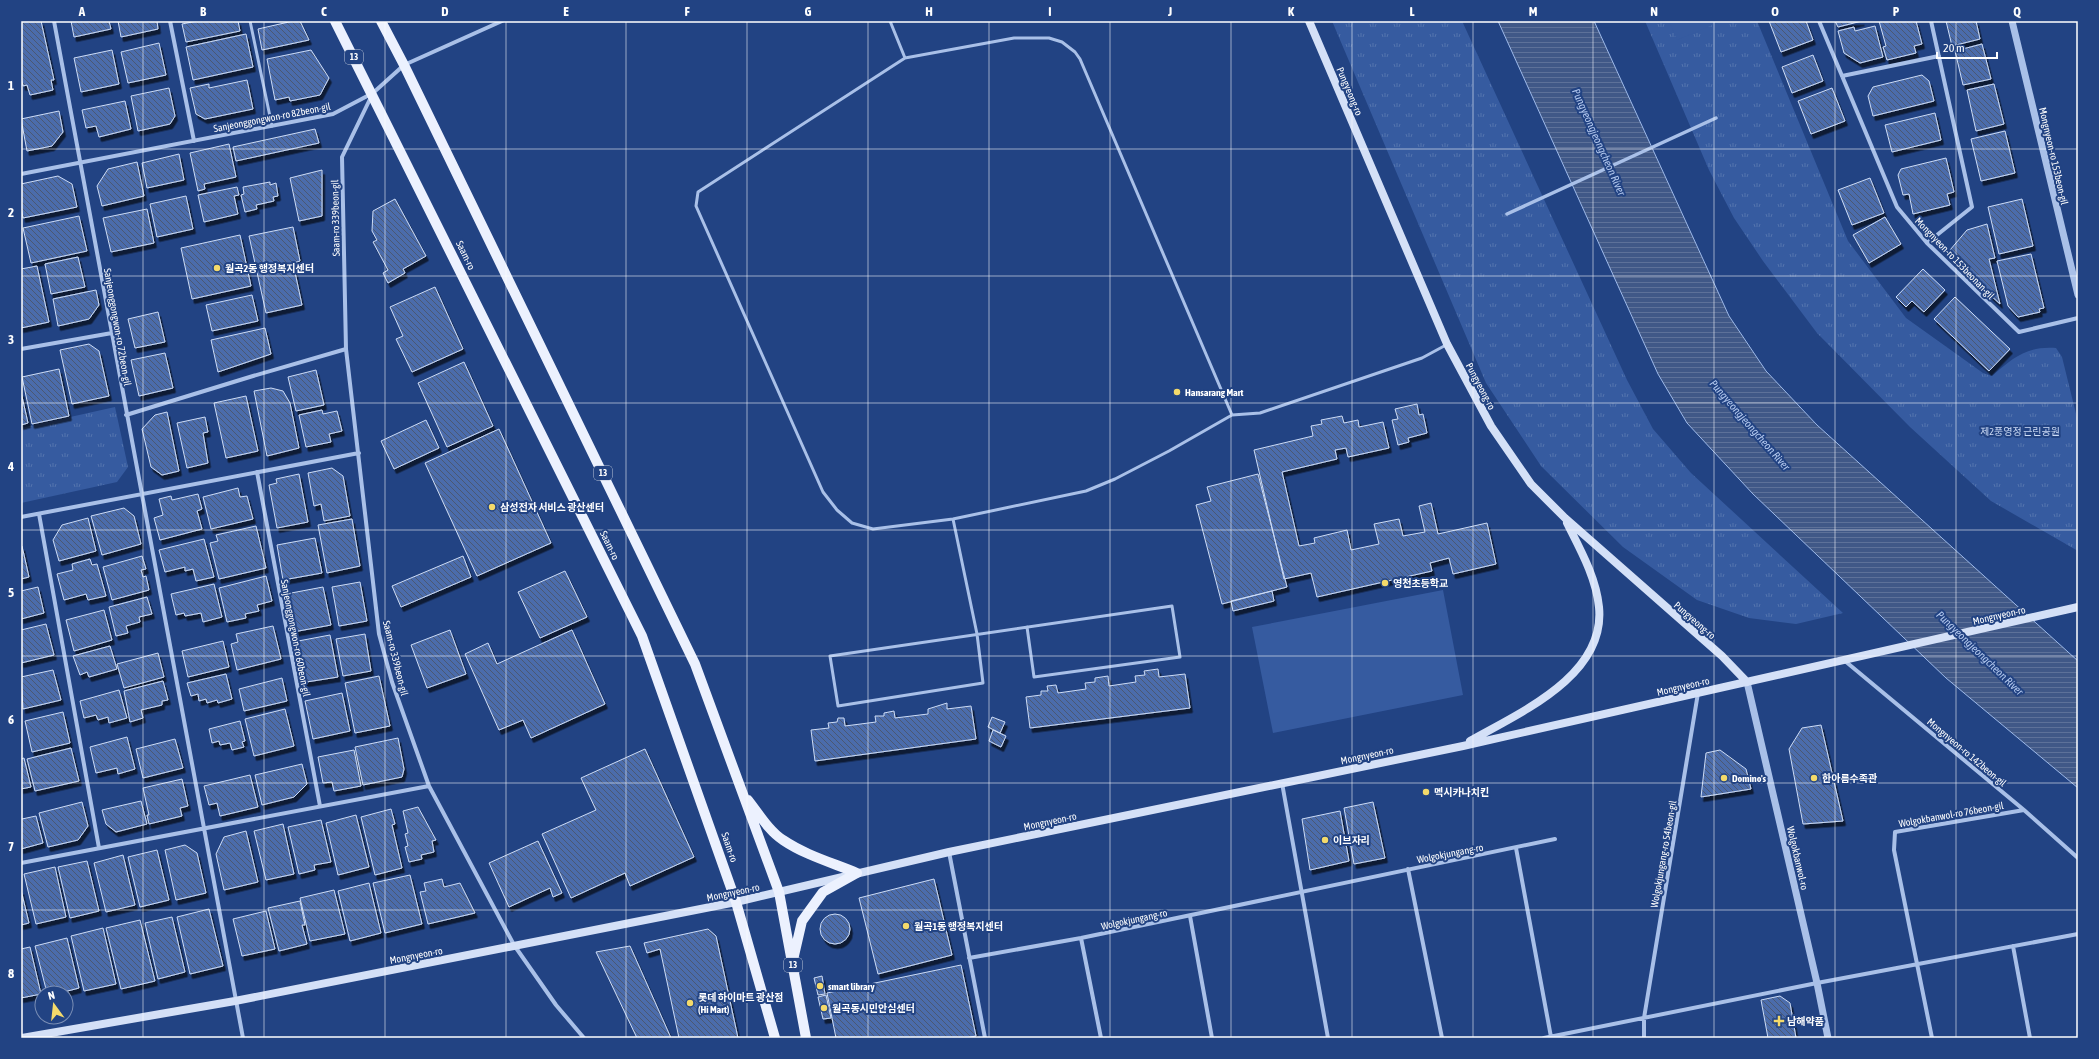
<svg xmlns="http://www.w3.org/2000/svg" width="2099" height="1059" viewBox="0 0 2099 1059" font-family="'Asap Condensed','Noto Sans KR',sans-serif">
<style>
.park{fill:url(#park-tufts)}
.pitch{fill:#365ba0}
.water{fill:url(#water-rules);stroke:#9db9e9}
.building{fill:url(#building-back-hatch);stroke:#cddcf6;filter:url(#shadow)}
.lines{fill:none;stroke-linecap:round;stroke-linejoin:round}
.service{stroke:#a9c0e8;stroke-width:3}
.pedestrian{stroke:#a9c0e8;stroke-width:3.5}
.minor{stroke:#a9c0e8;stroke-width:4}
.tertiary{stroke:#a9c0e8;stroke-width:7}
.secondary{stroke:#d4e0f7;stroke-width:8}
.primary{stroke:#ecf1fe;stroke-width:10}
.grid{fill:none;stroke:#fff;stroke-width:1;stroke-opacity:0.55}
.poi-dot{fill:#f4da6b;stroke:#224383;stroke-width:1.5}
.labels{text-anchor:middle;stroke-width:4;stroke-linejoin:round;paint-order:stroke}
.shield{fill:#224383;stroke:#bdc7da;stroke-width:1}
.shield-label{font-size:9px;font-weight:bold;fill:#fff}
.street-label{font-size:10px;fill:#fff;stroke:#224383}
.poi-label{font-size:10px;font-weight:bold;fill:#fff;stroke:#224383;text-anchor:start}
.park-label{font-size:10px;fill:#cddcf6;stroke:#224383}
.water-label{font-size:11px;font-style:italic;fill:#b5caf0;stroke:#224383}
.neatline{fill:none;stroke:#fff;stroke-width:1.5}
.grid-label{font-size:13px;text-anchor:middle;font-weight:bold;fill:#fff}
</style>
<defs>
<pattern id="park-tufts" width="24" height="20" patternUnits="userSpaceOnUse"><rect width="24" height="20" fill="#365ba0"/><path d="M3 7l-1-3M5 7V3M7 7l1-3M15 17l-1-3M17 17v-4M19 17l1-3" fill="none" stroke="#5474ae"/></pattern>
<pattern id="water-rules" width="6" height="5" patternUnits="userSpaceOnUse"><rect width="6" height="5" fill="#405887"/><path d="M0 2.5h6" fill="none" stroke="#5d7199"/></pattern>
<pattern id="building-back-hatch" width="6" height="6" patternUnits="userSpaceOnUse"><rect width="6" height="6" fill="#4b6cab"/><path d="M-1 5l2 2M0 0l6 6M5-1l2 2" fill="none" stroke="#4c5972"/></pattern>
<filter id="shadow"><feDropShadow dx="2.5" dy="4.5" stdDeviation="0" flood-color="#0009"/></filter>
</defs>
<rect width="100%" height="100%" fill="#224383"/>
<path class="park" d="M1332,21H1462L1627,380L1653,429L1691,473L1843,613L1796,624L1749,618L1697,600L1623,547L1541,466L1486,383Z
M1645,21H1757L1848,241L1906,318L1983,373L1992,376C2013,358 2026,346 2056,348L2062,357L2078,422V551L1991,501L1910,427L1817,333L1763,261L1734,218L1709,170Z
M115,407L128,467L117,482L21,503V428Z"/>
<path class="pitch" d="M1669,21H1722L1677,40Z
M1443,590L1463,695L1273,733L1252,627Z"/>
<path class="water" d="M1498,21H1594L1729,316L1766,371L1817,425L2078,661V788L1946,678L1753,494L1687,423L1658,374Z"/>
<path class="building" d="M21,21H41L54,80H51L53,90L30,95L27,85L23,86L21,77Z
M71,21H109L111,29L74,37Z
M118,21H157L158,29L121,37Z
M197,21H238L240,31L186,42L182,24Z
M293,21H300L309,40L262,50L258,29Z
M1769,21H1806L1813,40L1781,52Z
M1835,21H1862L1838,27Z
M1879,21H1916L1922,44L1914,46L1916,53L1887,60L1883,47L1886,46Z
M1946,21H1976L1980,39L1952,46Z
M1875,26L1883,57L1860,63L1844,53L1838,31L1854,27L1855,31Z
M246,34L253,67L193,80L186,47Z
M159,43L166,75L128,83L121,52Z
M1982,44L1991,79L1963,85L1955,51Z
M112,50L119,84L81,92L74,58Z
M311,50L329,78L320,95L290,101L289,97L275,100L267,59Z
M1813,55L1823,81L1792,93L1782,67Z
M1922,75L1929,81L1934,101L1873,116L1868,96L1873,87Z
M247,80L253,109L205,119L196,114L190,88L209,84V88Z
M1994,84L2004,124L1976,131L1967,90Z
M169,88L175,116L170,124L138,131L131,96Z
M1832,88L1845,121L1811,134L1798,101Z
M125,101L131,129L99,137L96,126L86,128L82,110Z
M59,111L63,132L52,146L27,151L21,119Z
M1935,113L1941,140L1892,152L1885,125Z
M315,129L319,143L236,161L233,147Z
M2005,131L2015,173L1981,181L1971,139Z
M229,144L236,177L204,184L205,189L198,191L190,153Z
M179,154L184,180L147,188L142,163Z
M1946,158L1954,192L1947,194L1950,205L1913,214L1909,194L1903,195L1898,175L1901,169Z
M137,162L144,196L102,206L97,186L108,169Z
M322,170V216L299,221L290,178Z
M58,176L72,184L77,207L23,218L21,207V184Z
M1870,178L1884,213L1852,225L1838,190Z
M270,182V185L276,183L278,196L273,197L274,201L256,205L257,209L245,212L241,195L244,194L243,187Z
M237,187L239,195L234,196L238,214L204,222L198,195Z
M186,196L193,229L157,237L150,204Z
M395,199L426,256L403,269L405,273L388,283L383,273L388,270L373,242L377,240L372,231L373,211Z
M2022,199L2033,246L1999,254L1988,207Z
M147,209L154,243L111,252L103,218Z
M79,216L87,251L31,263L23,228Z
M1885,217L1901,244L1869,263L1853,235Z
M1987,224L1995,258L1989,259L2000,304L1953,261L1950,250L1967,230Z
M293,227L300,261L293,263L302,305L266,313L249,236Z
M240,235L251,286L192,299L181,248Z
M2031,254L2044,308L2039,309L2040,312L2018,317L2008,306L1997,261Z
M78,257L85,287L51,294L45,264Z
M37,266L49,322L21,328V269Z
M1923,269L1945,290L1924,312L1912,301L1906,307L1896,297Z
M435,287L463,349L412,372L396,339L403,336L390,307Z
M96,290L99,305L89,319L58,326L53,299Z
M252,295L258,321L212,331L206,305Z
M1955,297L2010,349L1989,371L1934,319Z
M158,312L165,342L135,348L128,319Z
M265,328L271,354L218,372L211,340Z
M89,344L99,351L109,396L72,404L60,350Z
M165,353L173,388L139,396L131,360Z
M464,362L493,426L447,447L418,383Z
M59,369L69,416L32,424L22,377Z
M316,370L324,405L296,411L288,377Z
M271,388L283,391L290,403L299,448L267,456L254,391Z
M21,392L28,423L21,425Z
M246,396L258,451L226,458L214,403Z
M1417,404L1419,415L1423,414L1427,433L1408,438L1409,442L1398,445L1392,420L1398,419L1395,409Z
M322,410L323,414L337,411L342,431L329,434L331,442L306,447L299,415Z
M167,412L179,471L162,475L151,467L142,429L155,415Z
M1342,416L1344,423L1358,420L1359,427L1383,422L1389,448L1348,457L1346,448L1335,450L1337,459L1282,472L1299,546L1315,543L1314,538L1347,530L1351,550L1379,544L1374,524L1399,519L1403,536L1425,532L1419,506L1431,503L1438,534L1487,523L1496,564L1453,574L1449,558L1430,563L1432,571L1317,597L1311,573L1284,579L1254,450L1313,436L1311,426L1322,424L1321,420Z
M205,417L208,432L203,433L208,463L187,468L177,423Z
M426,420L439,448L394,469L381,441Z
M499,429L551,543L477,576L425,463Z
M332,468L343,476L350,516L324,521L321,504L314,506L308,473Z
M299,474L308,522L277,528L269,485L277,483L276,479Z
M1258,474L1287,587L1222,604L1196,505L1211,501L1207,487Z
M238,488L240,497L247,496L253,519L211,529L203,497Z
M198,494L202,509L197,511L202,529L160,540L154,518L163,515L159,499L171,496L172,500Z
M124,508L134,516L141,544L102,555L91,516Z
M88,518L96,551L59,561L53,540L62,525Z
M352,519L360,566L327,573L318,525Z
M256,526L266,568L219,579L210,543L218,541L216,535Z
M315,538L322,573L283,580L277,545Z
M204,539L214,577L196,581L193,569L185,571V567L165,572L159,550Z
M22,546L29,577L21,579V547Z
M142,556L146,569L141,570L143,577L146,576L149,590L112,600L103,567Z
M463,556L471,577L401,607L392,586Z
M90,559L92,565L97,564L106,596L88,600L86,594L64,600L57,574L73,570L72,564Z
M565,571L587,617L540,638L518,592Z
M266,576L272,601L257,605L259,611L245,614L246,618L227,622L219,588Z
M360,582L367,621L339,626L332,587Z
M214,584L222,617L203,622L201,613L185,616L184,613L176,615L171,594Z
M38,587L44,613L21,619V591Z
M323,587L331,625L293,632L286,594Z
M1272,591L1274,601L1233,611L1231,601Z
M147,597L152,614L139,617L140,622L126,626L128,633L116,636L109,607Z
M104,610L112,640L74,651L66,620Z
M46,624L54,655L21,663V630Z
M273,626L281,659L237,670L231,644L238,642L236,634Z
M450,630L466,674L427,688L411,645Z
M572,630L605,704L531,738L523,720L499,730L465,654L488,643L497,664Z
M365,634L371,671L343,676L336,639Z
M330,635L338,677L300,683L293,642Z
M223,641L229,667L188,677L182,651Z
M110,646L117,669L89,677L87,672L80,675L73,656Z
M158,653L164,677L124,688L117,664Z
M1158,669L1159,677L1185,674L1190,708L1030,728L1026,697L1041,695V691H1048L1047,686L1056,685L1058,693L1086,689L1085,683L1095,682V678L1108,676L1109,686L1136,682L1135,676L1145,675L1144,671Z
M53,670L61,700L23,709L21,677Z
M226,674L232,699L218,703L217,700L207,703L206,699L199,701L198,694L191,696L187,683Z
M379,676L390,726L355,733L345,683Z
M282,678L287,701L244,711L239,689Z
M163,681L168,700L162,701V705L141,710L143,718L130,722L124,691Z
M119,690L127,718L109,723L108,717L98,720L96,715L84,718L80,701Z
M342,693L350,731L313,739L305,701Z
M947,703V709L971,706L976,739L815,761L811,730L829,728L828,723L837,722L838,718H844L845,726L876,722L875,716H884V713L894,711L895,718L928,714V709Z
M285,709L294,746L254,756L245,719Z
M63,712L70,743L32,752L25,721Z
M992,717L1005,722L1000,733L988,727Z
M240,721L245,741L242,742L244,747L232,750L230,743L220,745L219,741L212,743L209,729Z
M1821,725L1843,821L1803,824L1789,749L1802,728Z
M993,730L1006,736L1001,747L989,741Z
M127,737L135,769L118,774L117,768L96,773L90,747Z
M398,738L404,769L402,777L363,785L355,747Z
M175,739L183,768L143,778L136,749Z
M71,748L79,781L35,791L27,759Z
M645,749L694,857L630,886L625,873L571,898L542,834L596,810L581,778Z
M354,750L361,786L334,791L332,782L323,783L318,757Z
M1720,750L1746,769L1751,789L1701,797L1706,753Z
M24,758L31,787L21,789V759Z
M302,764L307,784L294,797L262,805L255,775Z
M250,775L258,807L220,816L217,803L209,805L204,786Z
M182,779L188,806L180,808L182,816L149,824L147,815H149L143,788Z
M141,801L147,824L116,832L106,824L102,810Z
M82,802L88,826L78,840L48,847L39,813Z
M1373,802L1385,858L1354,864L1344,808Z
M418,807L436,840L432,841L434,852L421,855L422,859L409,862L405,847L408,846L405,834L408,833L403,811Z
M391,809L395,824L392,825L402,868L375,875L361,817Z
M1340,811L1349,861L1310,870L1302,819Z
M356,815L369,867L338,875L326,823Z
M36,816L43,843L21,849V817L22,819Z
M321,820L331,862L314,865L315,870L299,874L288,827Z
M283,824L294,874L266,880L254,831Z
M246,831L258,882L224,890L216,854L224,837Z
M538,841L562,893L553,897L550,888L509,907L489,863Z
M185,845L197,853L206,893L176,900L165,850Z
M157,850L169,900L140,907L128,857Z
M123,855L135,905L106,912L94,863Z
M87,861L99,911L70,918L58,867Z
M55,867L66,917L36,924L24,874Z
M410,875L422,924L385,933L373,883Z
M442,879L444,887L460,883L475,913L428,924L420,892L426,891L424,883Z
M934,879L952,955L878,974L859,898Z
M369,883L381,933L350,941L338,891Z
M21,890L29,923L21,925Z
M334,890L345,934L310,941L300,898Z
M300,901L305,925H302L307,944L279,951L268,908Z
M209,909L223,966L190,974L177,917Z
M266,911L275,949L242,956L233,919Z
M820 929a15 15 0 1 1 30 0a15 15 0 1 1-30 0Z
M172,917L185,972L158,979L145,923Z
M140,920L155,981L121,989L106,928Z
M103,928L116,984L84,991L71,936Z
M708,929L716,936L738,1038H679L660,949L647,953L644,943Z
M67,938L79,988L60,993H47L35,946Z
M630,946L671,1038H637L596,952Z
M30,947L41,994L21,998V949Z
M961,965L976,1036L965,1038H836L827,993Z
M822,976L825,994L818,995L814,978Z
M826,995L831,1018L823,1019L818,997Z
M1780,996L1790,1003L1796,1038H1768L1761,1000Z"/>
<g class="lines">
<path class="service" d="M250,21L272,126
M890,21L905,58
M1232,415L1080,59L1075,52L1062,42L1049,38H1014L905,58L698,192L696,206L823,492L837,510L852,523L873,529L953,519L1086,491L1115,479L1169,451L1232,415L1260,413L1422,358L1446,345
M953,519L977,634L983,683L838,706L830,656L1172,606L1180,657L1034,677L1027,627"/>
<path class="pedestrian" d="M1507,214L1716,118"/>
<path class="minor" d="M54,21L243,1038
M170,21L194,141
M1819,21L1897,207L1927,243L2019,332L2078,318
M1842,76L1939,56
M371,97L342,157L346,349L379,634L392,682L429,786L514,945L556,1005L584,1038
M21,174L333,114L373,93L404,65L502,21
M1927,243L1972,207L1931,21
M21,349L112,333
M126,415L253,376L346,349
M257,472L320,806
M39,514L99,848
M21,517L359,453
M1845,661L2024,810L2078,858
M1282,783L1328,1038
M1516,848L1551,1037
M949,852L985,1038
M21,863L429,786
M1408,869L1442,1038
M1190,916L1212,1038
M1081,938L1101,1038
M2013,946L2030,1038
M969,958L1081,938L1555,839
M1544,1038L1817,983L2078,934
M1644,1038V1018L1698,693
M1932,1038L1894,850L1895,832L2024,810"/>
<path class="tertiary" d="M2012,21L2078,295
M1747,682L1817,983L1828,1038"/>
<path class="secondary" d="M1309,21L1447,344L1491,426L1531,484L1565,518L1722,656L1747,682
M1470,741C1519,713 1606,676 1599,607C1596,577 1580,549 1567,523
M22,1038L235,1001L736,902L949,852L1463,746L2078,607"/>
<path class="primary" d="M335,21L642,636L736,902L775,1038
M381,21L404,65L695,664L779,892L806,1038
M748,800C759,814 769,831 783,840C805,855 833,863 857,873
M793,960L802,921L823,892L857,873"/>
</g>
<path class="grid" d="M143,21V1038M264,21V1038M385,21V1038M506,21V1038M626,21V1038M747,21V1038M868,21V1038M989,21V1038M1110,21V1038M1231,21V1038M1352,21V1038M1473,21V1038M1593,21V1038M1714,21V1038M1835,21V1038M1956,21V1038M21,149H2078M21,276H2078M21,403H2078M21,530H2078M21,656H2078M21,783H2078M21,910H2078"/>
<g class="poi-dot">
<circle cx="217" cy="268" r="4"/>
<circle cx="1177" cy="392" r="4"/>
<circle cx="492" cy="507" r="4"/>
<circle cx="1385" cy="583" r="4"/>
<circle cx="1724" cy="778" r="4"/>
<circle cx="1814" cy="778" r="4"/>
<circle cx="1426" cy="792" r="4"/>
<circle cx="1325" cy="840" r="4"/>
<circle cx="906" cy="926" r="4"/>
<circle cx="820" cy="986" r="4"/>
<circle cx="690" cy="1003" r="4"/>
<circle cx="824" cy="1008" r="4"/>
<path d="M1777 1015h4v4h4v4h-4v4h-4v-4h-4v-4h4z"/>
</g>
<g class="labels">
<g class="shield">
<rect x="345" y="50" width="18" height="14" rx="3"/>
<rect x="594" y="466" width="18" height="14" rx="3"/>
<rect x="784" y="958" width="18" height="14" rx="3"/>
</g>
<g class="shield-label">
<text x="354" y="60">13</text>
<text x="603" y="476">13</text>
<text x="793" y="968">13</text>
</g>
<g class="street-label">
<text transform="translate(1350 91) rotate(67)" y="4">Pungyeong-ro</text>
<text transform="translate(272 117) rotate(-11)" y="4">Sanjeonggongwon-ro 82beon-gil</text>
<text transform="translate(2054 156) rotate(77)" y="4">Mongnyeon-ro 153beon-gil</text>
<text transform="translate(335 218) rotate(-91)" y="4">Saam-ro 339beon-gil</text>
<text transform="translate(466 255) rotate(64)" y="4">Saam-ro</text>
<text transform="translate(1955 258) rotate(46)" y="4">Mongnyeon-ro 153beonan-gil</text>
<text transform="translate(118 327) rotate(80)" y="4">Sanjeonggongwon-ro 72beon-gil</text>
<text transform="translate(1481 386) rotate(62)" y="4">Pungyeong-ro</text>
<text transform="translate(610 545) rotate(64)" y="4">Saam-ro</text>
<text transform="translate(1999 615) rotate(-13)" y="4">Mongnyeon-ro</text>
<text transform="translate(1695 620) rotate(41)" y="4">Pungyeong-ro</text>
<text transform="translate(296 638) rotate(79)" y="4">Sanjeonggongwon-ro 60beon-gil</text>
<text transform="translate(396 658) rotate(76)" y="4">Saam-ro 339beon-gil</text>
<text transform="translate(1683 686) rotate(-13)" y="4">Mongnyeon-ro</text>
<text transform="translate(1967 752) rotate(40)" y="4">Mongnyeon-ro 142beon-gil</text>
<text transform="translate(1367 755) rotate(-12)" y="4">Mongnyeon-ro</text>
<text transform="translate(1951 814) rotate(-10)" y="4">Wolgokbanwol-ro 76beon-gil</text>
<text transform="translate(1050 821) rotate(-12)" y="4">Mongnyeon-ro</text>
<text transform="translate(730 847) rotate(71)" y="4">Saam-ro</text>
<text transform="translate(1450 853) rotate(-11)" y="4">Wolgokjungang-ro</text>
<text transform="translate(1663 854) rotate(-80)" y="4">Wolgokjungang-ro 54beon-gil</text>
<text transform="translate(1798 858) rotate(77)" y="4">Wolgokbanwol-ro</text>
<text transform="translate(733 892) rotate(-12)" y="4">Mongnyeon-ro</text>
<text transform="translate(1134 919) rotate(-12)" y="4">Wolgokjungang-ro</text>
<text transform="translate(416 955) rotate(-11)" y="4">Mongnyeon-ro</text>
</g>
<g class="poi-label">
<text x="225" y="272">월곡2동 행정복지센터</text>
<text x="1185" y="396">Hansarang Mart</text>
<text x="500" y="511">삼성전자 서비스 광산센터</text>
<text x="1393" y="587">영천초등학교</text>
<text x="1732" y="782">Domino's</text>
<text x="1822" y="782">한아름수족관</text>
<text x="1434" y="796">멕시카나치킨</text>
<text x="1333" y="844">이브자리</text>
<text x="914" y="930">월곡1동 행정복지센터</text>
<text x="828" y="990">smart library</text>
<text x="698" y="1001">롯데 하이마트 광산점<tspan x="698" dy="12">(Hi Mart)</tspan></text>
<text x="832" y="1012">월곡동시민안심센터</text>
<text x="1787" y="1025">남해약품</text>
</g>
<g class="park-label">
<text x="2020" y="435">제2풍영정 근린공원</text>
</g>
<g class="water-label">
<text transform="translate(1599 142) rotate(66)" y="4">Pungyeongjeongcheon River</text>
<text transform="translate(1750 425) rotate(49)" y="4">Pungyeongjeongcheon River</text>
<text transform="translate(1980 653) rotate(44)" y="4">Pungyeongjeongcheon River</text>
</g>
</g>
<rect width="2099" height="1059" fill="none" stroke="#224383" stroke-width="44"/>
<g transform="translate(54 1005) rotate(345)"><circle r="19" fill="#224383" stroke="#7a8eb5"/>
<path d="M0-3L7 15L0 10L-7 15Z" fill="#f4da6b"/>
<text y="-6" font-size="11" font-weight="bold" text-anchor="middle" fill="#ffffff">N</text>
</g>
<path d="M1937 52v6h60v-6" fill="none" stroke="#ffffff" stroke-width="2"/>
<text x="1943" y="52" font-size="12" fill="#ffffff" stroke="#224383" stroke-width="3" paint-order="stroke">20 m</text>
<rect x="22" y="22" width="2055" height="1015" class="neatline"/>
<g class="grid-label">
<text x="82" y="16">A</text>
<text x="203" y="16">B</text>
<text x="324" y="16">C</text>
<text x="445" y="16">D</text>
<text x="566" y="16">E</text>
<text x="687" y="16">F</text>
<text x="808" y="16">G</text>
<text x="929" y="16">H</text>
<text x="1050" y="16">I</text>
<text x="1170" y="16">J</text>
<text x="1291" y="16">K</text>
<text x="1412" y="16">L</text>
<text x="1533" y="16">M</text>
<text x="1654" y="16">N</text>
<text x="1775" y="16">O</text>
<text x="1896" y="16">P</text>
<text x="2017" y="16">Q</text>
<text x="11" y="90">1</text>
<text x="11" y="217">2</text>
<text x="11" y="344">3</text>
<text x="11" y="471">4</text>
<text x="11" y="597">5</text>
<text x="11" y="724">6</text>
<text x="11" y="851">7</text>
<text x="11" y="978">8</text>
</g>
</svg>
